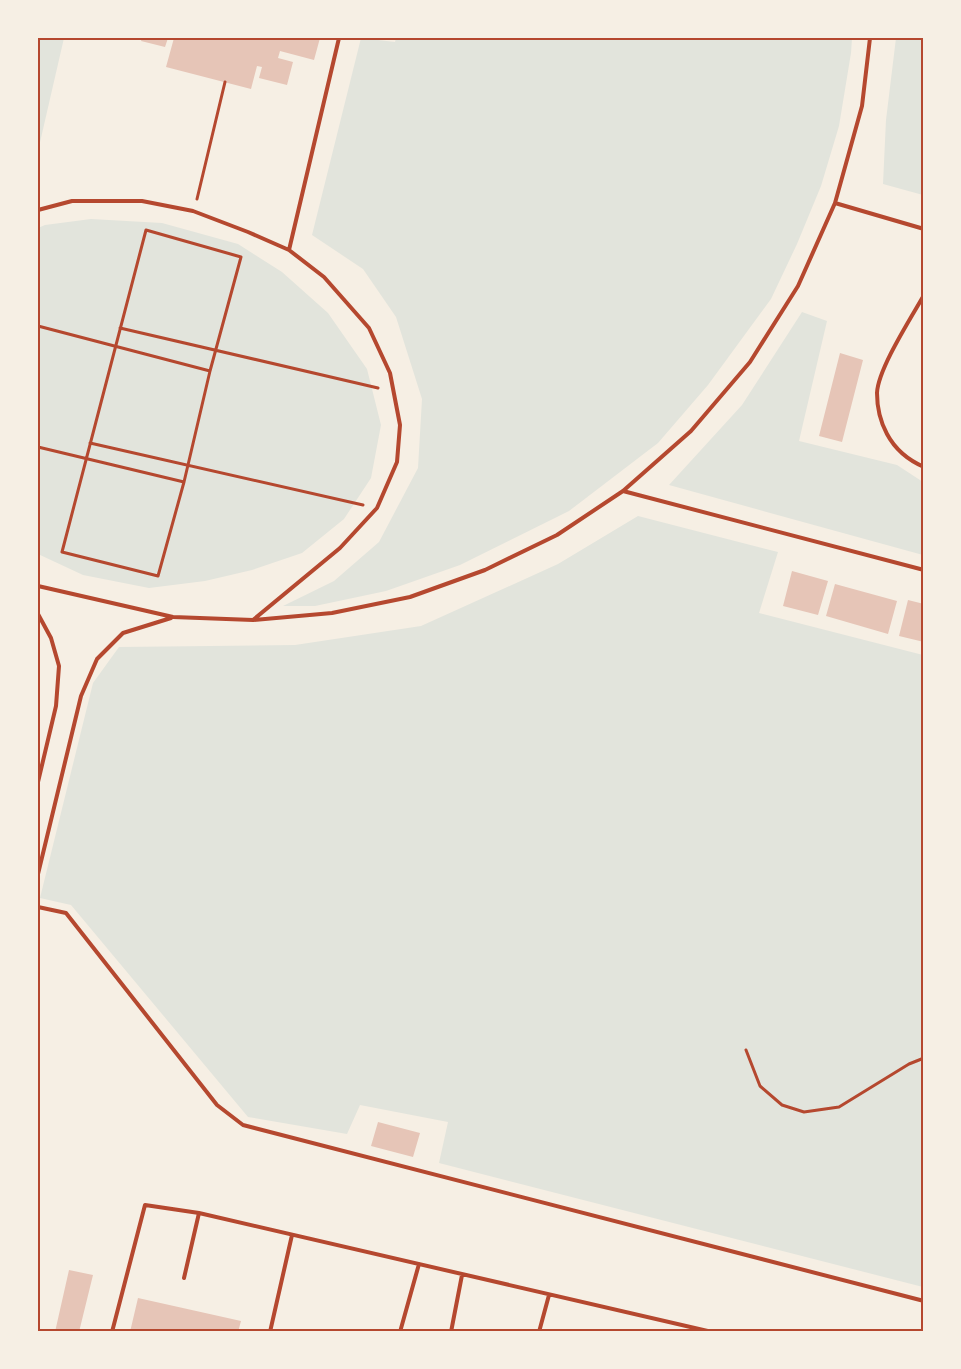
<svg xmlns="http://www.w3.org/2000/svg" width="961" height="1369" viewBox="0 0 961 1369" font-family="'IBM Plex Sans',sans-serif">
<style>
.green{fill:#e2e4dc}
.building{fill:#e6c5b7}
.lines{fill:none;stroke-linecap:round;stroke-linejoin:round}
.path{stroke:#b5482f;stroke-width:3}
.service{stroke:#b5482f;stroke-width:4}
.neatline{fill:none;stroke:#b5482f;stroke-width:2}
</style>
<rect width="100%" height="100%" fill="#f6efe4"/>
<path class="green" d="M38,38H64L38,151Z
M361,38L395,42L396,38H852L851,53L839,126L821,186L797,244L771,299L708,385L658,443L569,511L460,565L386,591L315,606H283L334,581L379,542L418,468L422,399L396,317L363,269L312,235Z
M896,38H923V195L883,184L886,120Z
M91,219L162,223L238,244L282,272L328,313L367,369L381,425L371,478L344,519L302,553L252,570L205,581L149,588L83,575L38,554V228L45,225Z
M802,312L827,321L799,441L897,465L923,482V555L669,485L742,405Z
M638,516L778,552L759,613L923,655V1287L439,1163L448,1122L360,1105L347,1134L248,1117L71,905L40,898L93,683L119,647L295,645L421,626L558,564Z"/>
<path class="building" d="M142,38H168L165,47L141,41Z
M174,38H320L314,60L280,51L278,58L293,62L287,85L259,78L262,67L257,66L251,89L166,67Z
M840,353L863,360L842,442L819,436Z
M792,571L828,581L818,615L783,606Z
M835,584L897,601L888,634L826,616Z
M908,600L924,604V642L899,636Z
M378,1122L420,1133L413,1157L371,1146Z
M69,1270L93,1275L79,1332H55Z
M138,1298L241,1321L238,1332H130Z"/>
<g class="lines">
<path class="path" d="M197,199L225,82
M38,326L210,371L241,257L146,230C118,337 90,445 62,552L158,576L184,482L38,447
M120,328L378,388
M90,443L363,505
M184,482L210,371
M746,1050L760,1086L782,1105L804,1112L839,1107L909,1064L924,1058"/>
<path class="service" d="M835,203L924,229
M38,210L72,201H142L193,211L248,232L289,250L324,277L369,328L390,373L400,425L397,462L377,508L340,548L253,620
M289,250L339,38
M924,295C911,318 878,369 877,393C877,408 880,421 887,434C895,449 908,460 924,467
M623,491L924,570
M38,586L173,617L253,620L332,613L410,597L485,570L557,535L623,491L691,431L750,362L798,286L835,203L862,106L870,38
M38,614L51,638L59,666L56,706L38,782
M38,874L81,696L97,659L123,633L171,618
M38,907L66,913L217,1105L243,1125L924,1301
M184,1278L199,1213
M112,1332L145,1205L199,1213L712,1332
M270,1332L292,1235
M400,1332L419,1264
M451,1332L462,1275
M539,1332L549,1295"/>
</g>
<rect width="961" height="1369" fill="none" stroke="#f6efe4" stroke-width="78"/>
<rect x="39" y="39" width="883" height="1291" class="neatline"/>
</svg>
